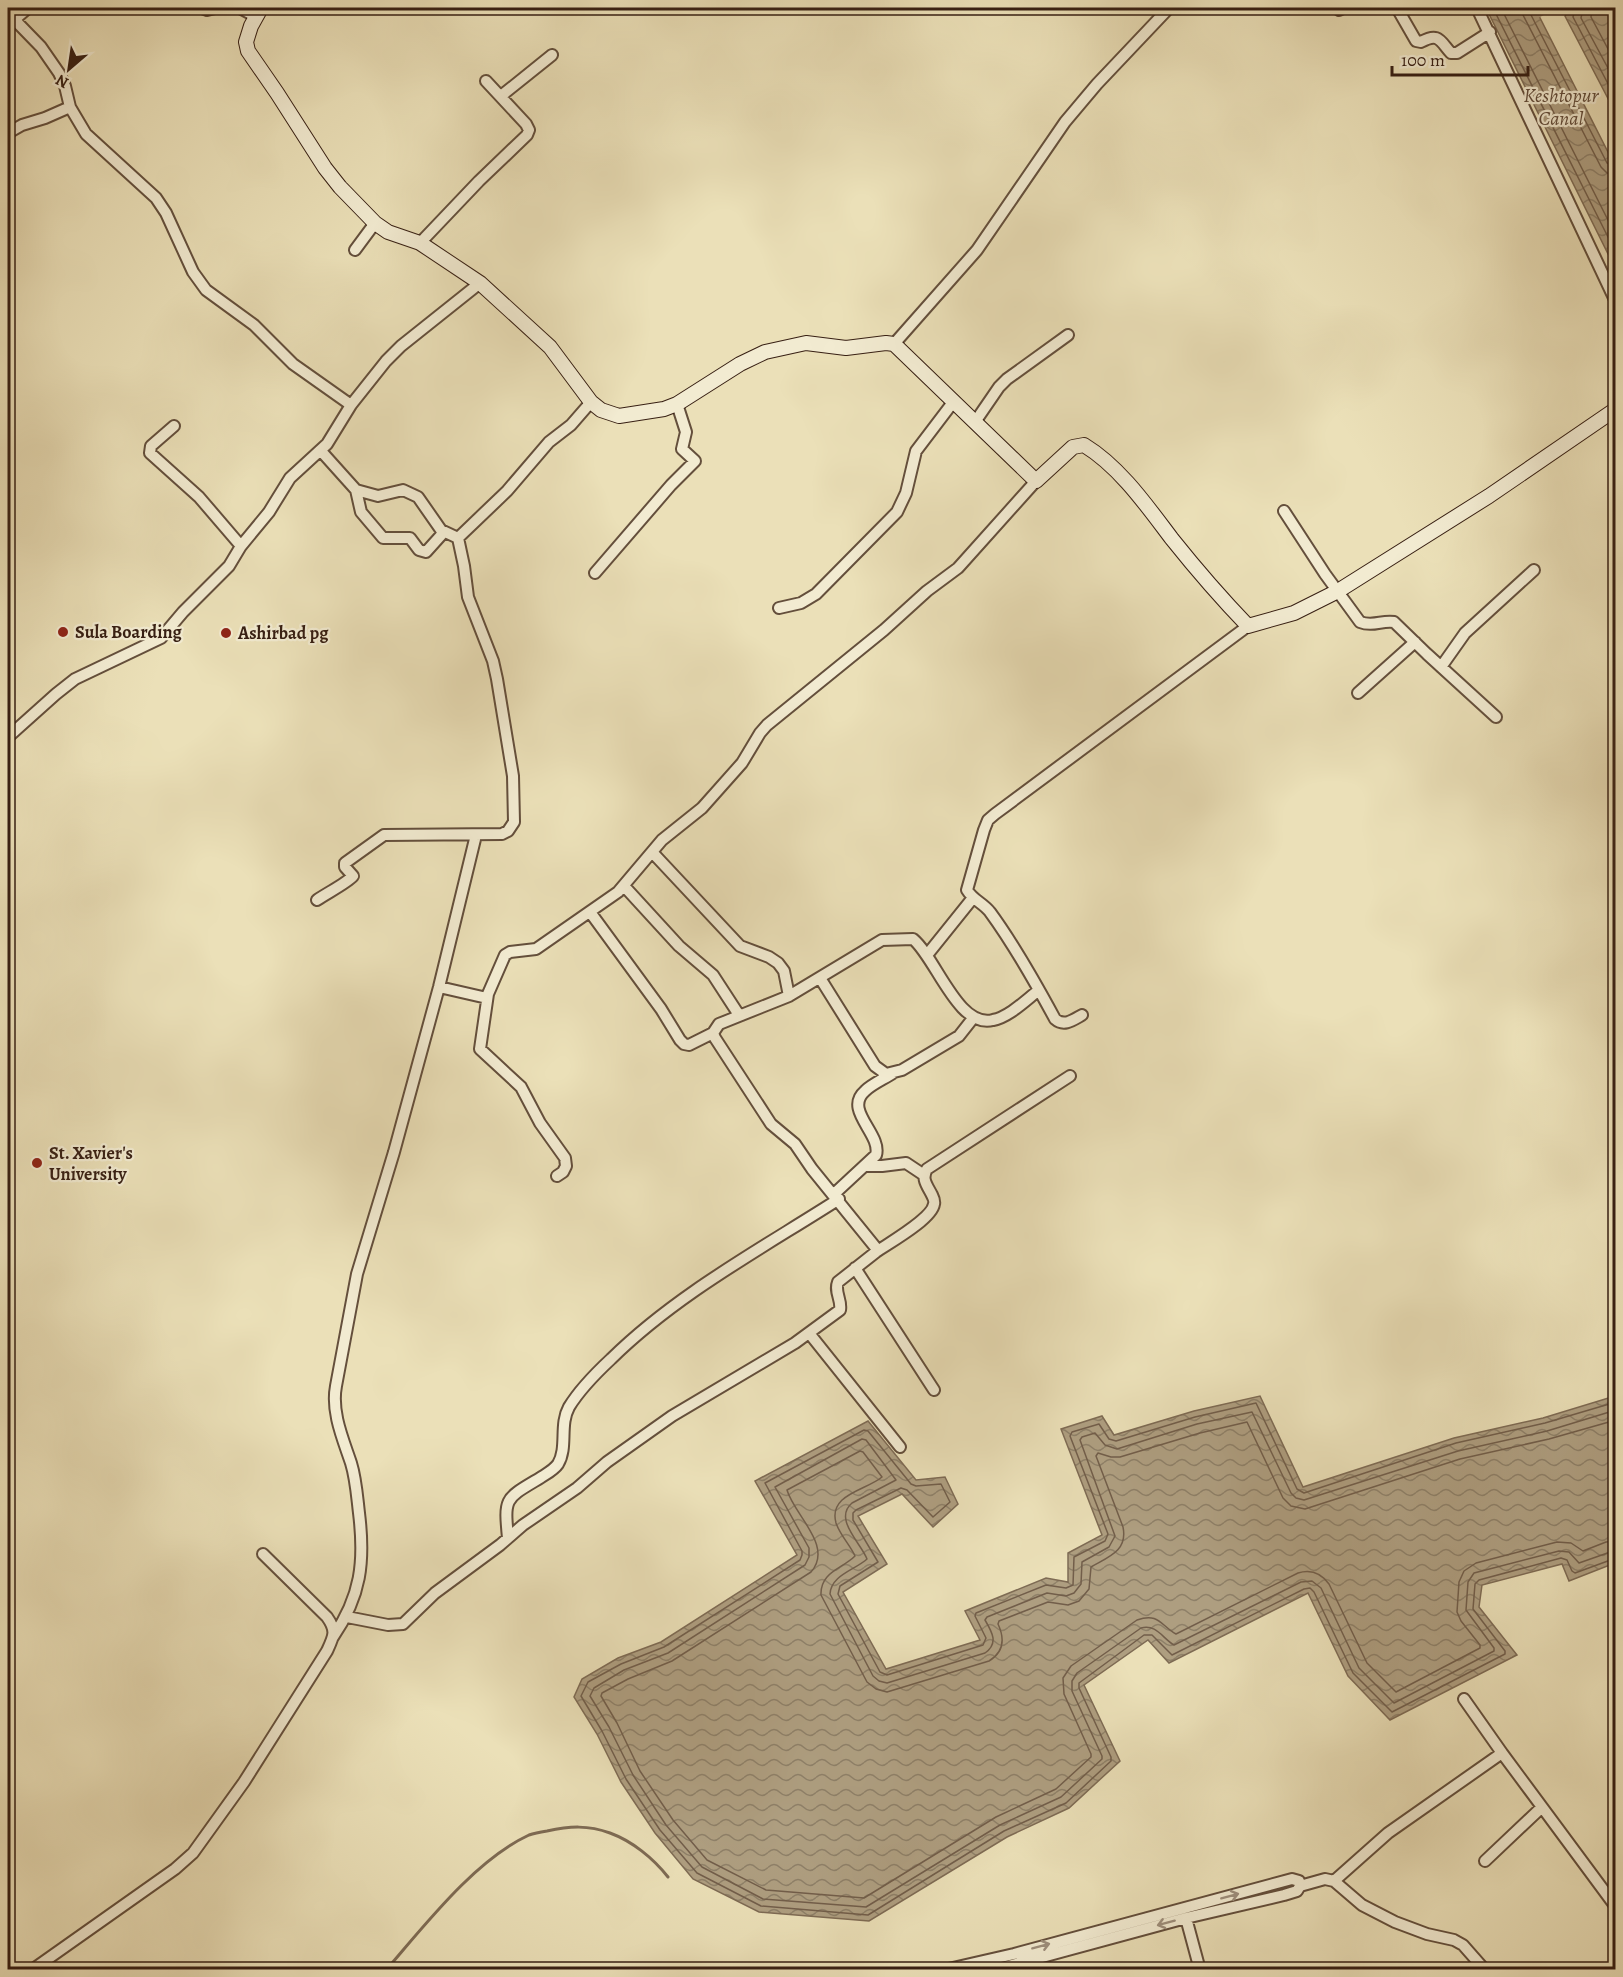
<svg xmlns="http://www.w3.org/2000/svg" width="1623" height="1977" font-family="Alegreya,serif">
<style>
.water{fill:url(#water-waves);stroke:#7e6b54;stroke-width:1.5}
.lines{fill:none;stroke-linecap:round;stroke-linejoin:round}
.shore{stroke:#725e4a;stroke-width:1.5}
.stream{stroke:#7e6b54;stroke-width:3}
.canal{stroke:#ae9e80;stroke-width:9}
.street-casing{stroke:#644f3c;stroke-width:14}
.secondary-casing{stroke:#371f13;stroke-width:16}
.street{stroke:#f2ebd1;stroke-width:10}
.secondary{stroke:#f2ebd1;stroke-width:14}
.oneway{stroke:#9e8f7c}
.poi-dot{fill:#8f2418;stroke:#f2ebd1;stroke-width:2}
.labels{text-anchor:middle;stroke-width:4.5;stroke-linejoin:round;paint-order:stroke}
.poi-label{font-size:18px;font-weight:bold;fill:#371f13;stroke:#f2ebd1;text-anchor:start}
.water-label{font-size:20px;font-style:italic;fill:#614b39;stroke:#f2ebd1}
</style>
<defs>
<pattern id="water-waves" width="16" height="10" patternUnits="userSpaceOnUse" patternTransform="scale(1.5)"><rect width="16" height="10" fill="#ae9e80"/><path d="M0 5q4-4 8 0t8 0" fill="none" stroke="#8e8068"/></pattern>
</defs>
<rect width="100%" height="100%" fill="#ebe0b8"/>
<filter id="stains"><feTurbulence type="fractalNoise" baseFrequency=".00333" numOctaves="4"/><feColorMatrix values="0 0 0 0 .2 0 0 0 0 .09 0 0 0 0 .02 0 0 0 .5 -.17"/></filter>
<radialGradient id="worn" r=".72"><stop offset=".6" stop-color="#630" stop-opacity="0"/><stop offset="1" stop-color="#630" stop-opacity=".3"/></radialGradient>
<!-- water -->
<path class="water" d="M1486,8H1535L1615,166V268Z
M1571,8H1615V112L1565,16Z
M1260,1396L1303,1487L1454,1438L1543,1418L1615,1396V1563L1569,1581L1562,1564L1482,1585L1479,1607L1517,1655L1390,1720L1348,1676L1308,1593L1169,1663L1148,1640L1084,1685L1120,1761L1069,1808L1007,1837L869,1921L759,1912L693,1879L655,1833L621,1782L597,1734L574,1697L582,1679L618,1658L661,1642L797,1555L755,1481L868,1421L916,1480L945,1477L958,1504L933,1527L902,1494L858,1516L887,1564L843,1592L886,1669L980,1640L965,1611L1046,1578L1068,1582V1553L1102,1535L1061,1429L1102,1416L1114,1435L1194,1411Z"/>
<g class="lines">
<!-- shore -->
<path class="shore" d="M1493,8L1616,253
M1501,8L1616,236
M1522,8L1523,15L1601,167L1607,173L1616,174
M1530,8V13L1607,163L1616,167
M1575,8L1573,17L1616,99
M1583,8L1581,18L1616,83
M1592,8L1591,17L1616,64
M1616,1402L1545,1423L1456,1443L1304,1493L1297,1489L1256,1403L1195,1417L1116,1441L1109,1439L1099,1424L1072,1432L1070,1436L1108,1534L1105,1541L1074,1557L1073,1585L1066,1588L1046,1585L976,1613L975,1616L986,1638L983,1645L887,1675L880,1672L838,1594L840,1586L878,1562L853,1520V1513L856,1510L901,1488L907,1490L933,1517L950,1502L941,1484L916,1486L911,1484L868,1431L864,1430L765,1483L802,1551V1555L800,1560L664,1647L621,1664L588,1682L581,1696L602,1731L626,1779L660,1830L697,1873L761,1906L868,1915L1004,1831L1066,1803L1111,1761V1757L1079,1688V1683L1144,1635H1152L1172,1655L1304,1589L1310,1588L1314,1592L1353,1673L1392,1712L1505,1654V1651L1473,1609L1475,1584L1479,1580L1561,1558L1567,1560L1572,1571L1575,1573L1616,1558
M1616,1410L1547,1431L1458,1451L1304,1500L1296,1498L1291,1493L1252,1412L1197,1424L1117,1449L1105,1445L1095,1433L1082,1437L1080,1440L1115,1536L1109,1547L1082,1562L1081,1584L1074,1593L1066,1596L1047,1593L987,1617L985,1620C992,1632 999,1643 985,1653L887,1683L879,1681L873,1676L830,1594C831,1575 855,1570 867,1559C861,1543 833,1519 852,1503L896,1480L866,1440L862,1439L775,1487L809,1548V1557L805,1565L668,1653L624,1670L594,1688L590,1696L609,1727L633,1775L666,1825L702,1867L763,1899L866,1907L1000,1825L1061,1797L1102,1759V1756L1072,1691V1681L1077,1673L1141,1628C1157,1624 1162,1638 1174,1645L1301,1582L1312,1581L1321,1588L1359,1668L1394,1703L1494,1651V1648L1466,1610L1468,1582L1474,1573L1559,1551L1569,1552L1579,1563L1616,1550
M1616,1420L1549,1439L1460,1459L1305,1509L1291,1506L1283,1498L1247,1422L1200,1433L1120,1457H1111L1098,1453L1096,1456L1123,1527C1128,1551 1108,1557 1091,1567L1089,1589L1079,1601L1068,1605L1048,1602L999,1621L998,1624C1005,1639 1004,1652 989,1661L887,1692L876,1689L867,1682L821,1595C820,1572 842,1569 855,1556C850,1545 840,1535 836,1523C828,1494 867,1490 882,1477L863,1452L860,1451L787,1490C794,1515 834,1546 811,1572L672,1661L628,1679L602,1693L601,1696L617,1723L640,1771L673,1820L707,1860L766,1890L864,1898L996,1817L1056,1789L1091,1757V1754L1064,1694L1063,1678L1071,1666L1137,1620C1159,1612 1161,1626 1176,1634L1298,1573C1311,1569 1321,1573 1329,1584L1367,1663L1396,1692L1480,1648V1645L1461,1621L1457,1612L1459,1582L1464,1571L1476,1563L1557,1542L1571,1543L1583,1551L1606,1542L1616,1541"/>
<!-- stream -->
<path class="stream" d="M386,1970C425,1925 475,1860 529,1835C535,1833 541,1832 547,1831C570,1826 588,1825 610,1833C632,1841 653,1858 668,1877"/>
<!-- canal -->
<path class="canal" d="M1538,13L1547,8"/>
<!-- street casing -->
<g class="street-casing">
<path id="street" d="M202,8L207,10L215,8
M240,8L255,16
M1397,8L1416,41L1421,42C1439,32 1440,41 1451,53H1457L1490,32
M1477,8L1616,302
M1339,10L1343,8
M8,13L41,47L59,73L65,86L70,107L86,134L156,198L166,213L193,272L206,290L254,325L293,364L351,405
M14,20L28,8
M501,96L552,55
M8,133L22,125L45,118L70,107
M420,243L479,181L527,135L529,130L526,124L486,81
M355,250L375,223
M894,344L977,250L1065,122L1097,84L1169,8
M975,422L999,387L1007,379L1068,335
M174,426L151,446L150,453L199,497L241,546
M321,451L356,490L378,496L403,490L418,497L441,530L458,538
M356,490L361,512L383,538H410L419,550L426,552L444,532
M1284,511L1325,574L1360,622C1373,627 1382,620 1394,622L1427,654L1496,717
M595,573L671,485L695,461L682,449L686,432L677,404
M779,608L801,603L816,594L897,512L906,493L916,451L954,401
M1441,667L1465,633L1534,570
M1358,693L1415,642
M8,737L56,694L75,679L161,638L183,612L229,566L241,546L269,512L290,478L327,444L351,405L386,361L401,346L480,283
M652,852L740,946L769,957L778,963L784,971L789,996
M624,886L679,946L713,975L739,1015
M317,900C327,893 347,883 353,876L345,867V863L384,835L502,834L508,831L514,822L513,776L497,679L493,661L468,597L464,566L458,538L507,491L549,442L571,425L591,402
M590,912L661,1009L680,1040L684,1044L689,1045L713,1033
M927,955L972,899
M820,978L875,1066L886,1074L902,1070L959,1036L974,1017
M439,987L487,998
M1082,1015C1073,1020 1064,1027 1055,1019C1035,982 1015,946 990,912C983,903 973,900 967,890L984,830L988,820L995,814L1248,626
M866,1166H882L906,1163L924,1175
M557,1176L563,1172L566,1166L565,1158L540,1123L521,1087L480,1049L488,994L505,955L510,952L536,949L618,892L662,840L702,808L742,763L760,733L767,725L884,630L927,591L958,568L1036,481
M834,1194L876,1155C882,1134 843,1110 865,1091C872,1084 884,1079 893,1073
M876,1252C889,1243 932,1219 934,1204C935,1201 933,1197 932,1195C927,1185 921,1179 927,1169L1070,1076
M855,1268L934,1390
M809,1333L900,1447
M508,1538C504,1497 505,1499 540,1478C546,1474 554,1470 558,1464C568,1447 559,1425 569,1407C580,1389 596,1373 611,1359C677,1294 761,1249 839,1199
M347,1617L388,1625L403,1624L435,1593L500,1545L523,1525L577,1488L607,1462L672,1416L795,1343L840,1310C842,1300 834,1292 838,1282L876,1252V1248L812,1169L795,1144L771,1124L715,1038L713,1033L719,1024L789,996L882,940L913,939C936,958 958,1029 993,1020C1009,1017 1026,1000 1039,990
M333,1637C361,1596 365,1562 359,1513C357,1496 356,1479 351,1463C343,1439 331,1412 336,1386L357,1274L394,1152L439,987L476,835
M1464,1699L1502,1753
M1485,1861L1541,1808
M1334,1881L1388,1833L1502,1753L1616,1907
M1300,1886L1325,1879L1334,1881L1362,1905L1395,1922L1427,1934L1454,1940L1463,1945L1485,1970
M1186,1918L1200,1970
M32,1970L175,1869L193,1853L244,1782L327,1651C334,1636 337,1631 327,1617L263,1554
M944,1970L1014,1954L1292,1879L1299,1881L1300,1886L1297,1891L1284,1895L1186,1918L994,1970"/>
</g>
<!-- secondary casing -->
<g class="secondary-casing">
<path id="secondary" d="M261,8L251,26L246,42L248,51L277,93L325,168L340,187L375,223L388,232L420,243L480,283L550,347L591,402L601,410L619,416L664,409L677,404L740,364L765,352L806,343L846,348L886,343L894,344L1036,481L1073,447L1084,445C1120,467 1147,506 1172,539C1196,569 1221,598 1248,626L1294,613L1338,591L1489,496L1616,409"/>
</g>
<!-- street -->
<use href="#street" class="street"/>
<!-- secondary -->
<use href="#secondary" class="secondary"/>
</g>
<!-- one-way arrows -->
<defs><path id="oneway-shaft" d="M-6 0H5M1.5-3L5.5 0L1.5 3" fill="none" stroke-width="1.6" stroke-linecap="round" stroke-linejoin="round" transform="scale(1.5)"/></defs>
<g class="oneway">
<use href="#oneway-shaft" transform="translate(1230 1896) rotate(-15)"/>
<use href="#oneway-shaft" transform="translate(1166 1923) rotate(165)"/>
<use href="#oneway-shaft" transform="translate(1041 1946) rotate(-15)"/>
</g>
<!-- markers -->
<g class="poi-dot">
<circle cx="63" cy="632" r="6"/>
<circle cx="226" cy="633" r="6"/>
<circle cx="37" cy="1163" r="6"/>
</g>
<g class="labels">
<!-- poi labels -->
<g class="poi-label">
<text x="75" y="638">Sula Boarding</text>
<text x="238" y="639">Ashirbad pg</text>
<text x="49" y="1159">St. Xavier's<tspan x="49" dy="21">University</tspan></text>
</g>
<!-- water labels -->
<g class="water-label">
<text x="1561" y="102">Keshtopur<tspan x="1561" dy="23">Canal</tspan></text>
</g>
</g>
<!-- margin -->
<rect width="1623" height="1977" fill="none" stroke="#ebe0b8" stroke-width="30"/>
<rect x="9" y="9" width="1605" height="1959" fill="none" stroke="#371f13" stroke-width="3"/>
<rect x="15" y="15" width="1593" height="1947" fill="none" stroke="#371f13" stroke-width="1.5"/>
<!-- north arrow -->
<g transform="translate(69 69) rotate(209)" stroke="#f2ebd1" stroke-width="4.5" paint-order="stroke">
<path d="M0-4.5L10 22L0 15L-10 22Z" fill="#371f13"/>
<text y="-9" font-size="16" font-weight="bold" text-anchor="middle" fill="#371f13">N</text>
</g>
<!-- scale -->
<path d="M1392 66v9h136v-9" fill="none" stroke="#371f13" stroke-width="3"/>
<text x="1401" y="66" font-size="18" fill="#371f13" stroke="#f2ebd1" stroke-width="4.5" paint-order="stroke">100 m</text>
<rect width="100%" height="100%" filter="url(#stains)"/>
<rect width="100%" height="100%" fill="url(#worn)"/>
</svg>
